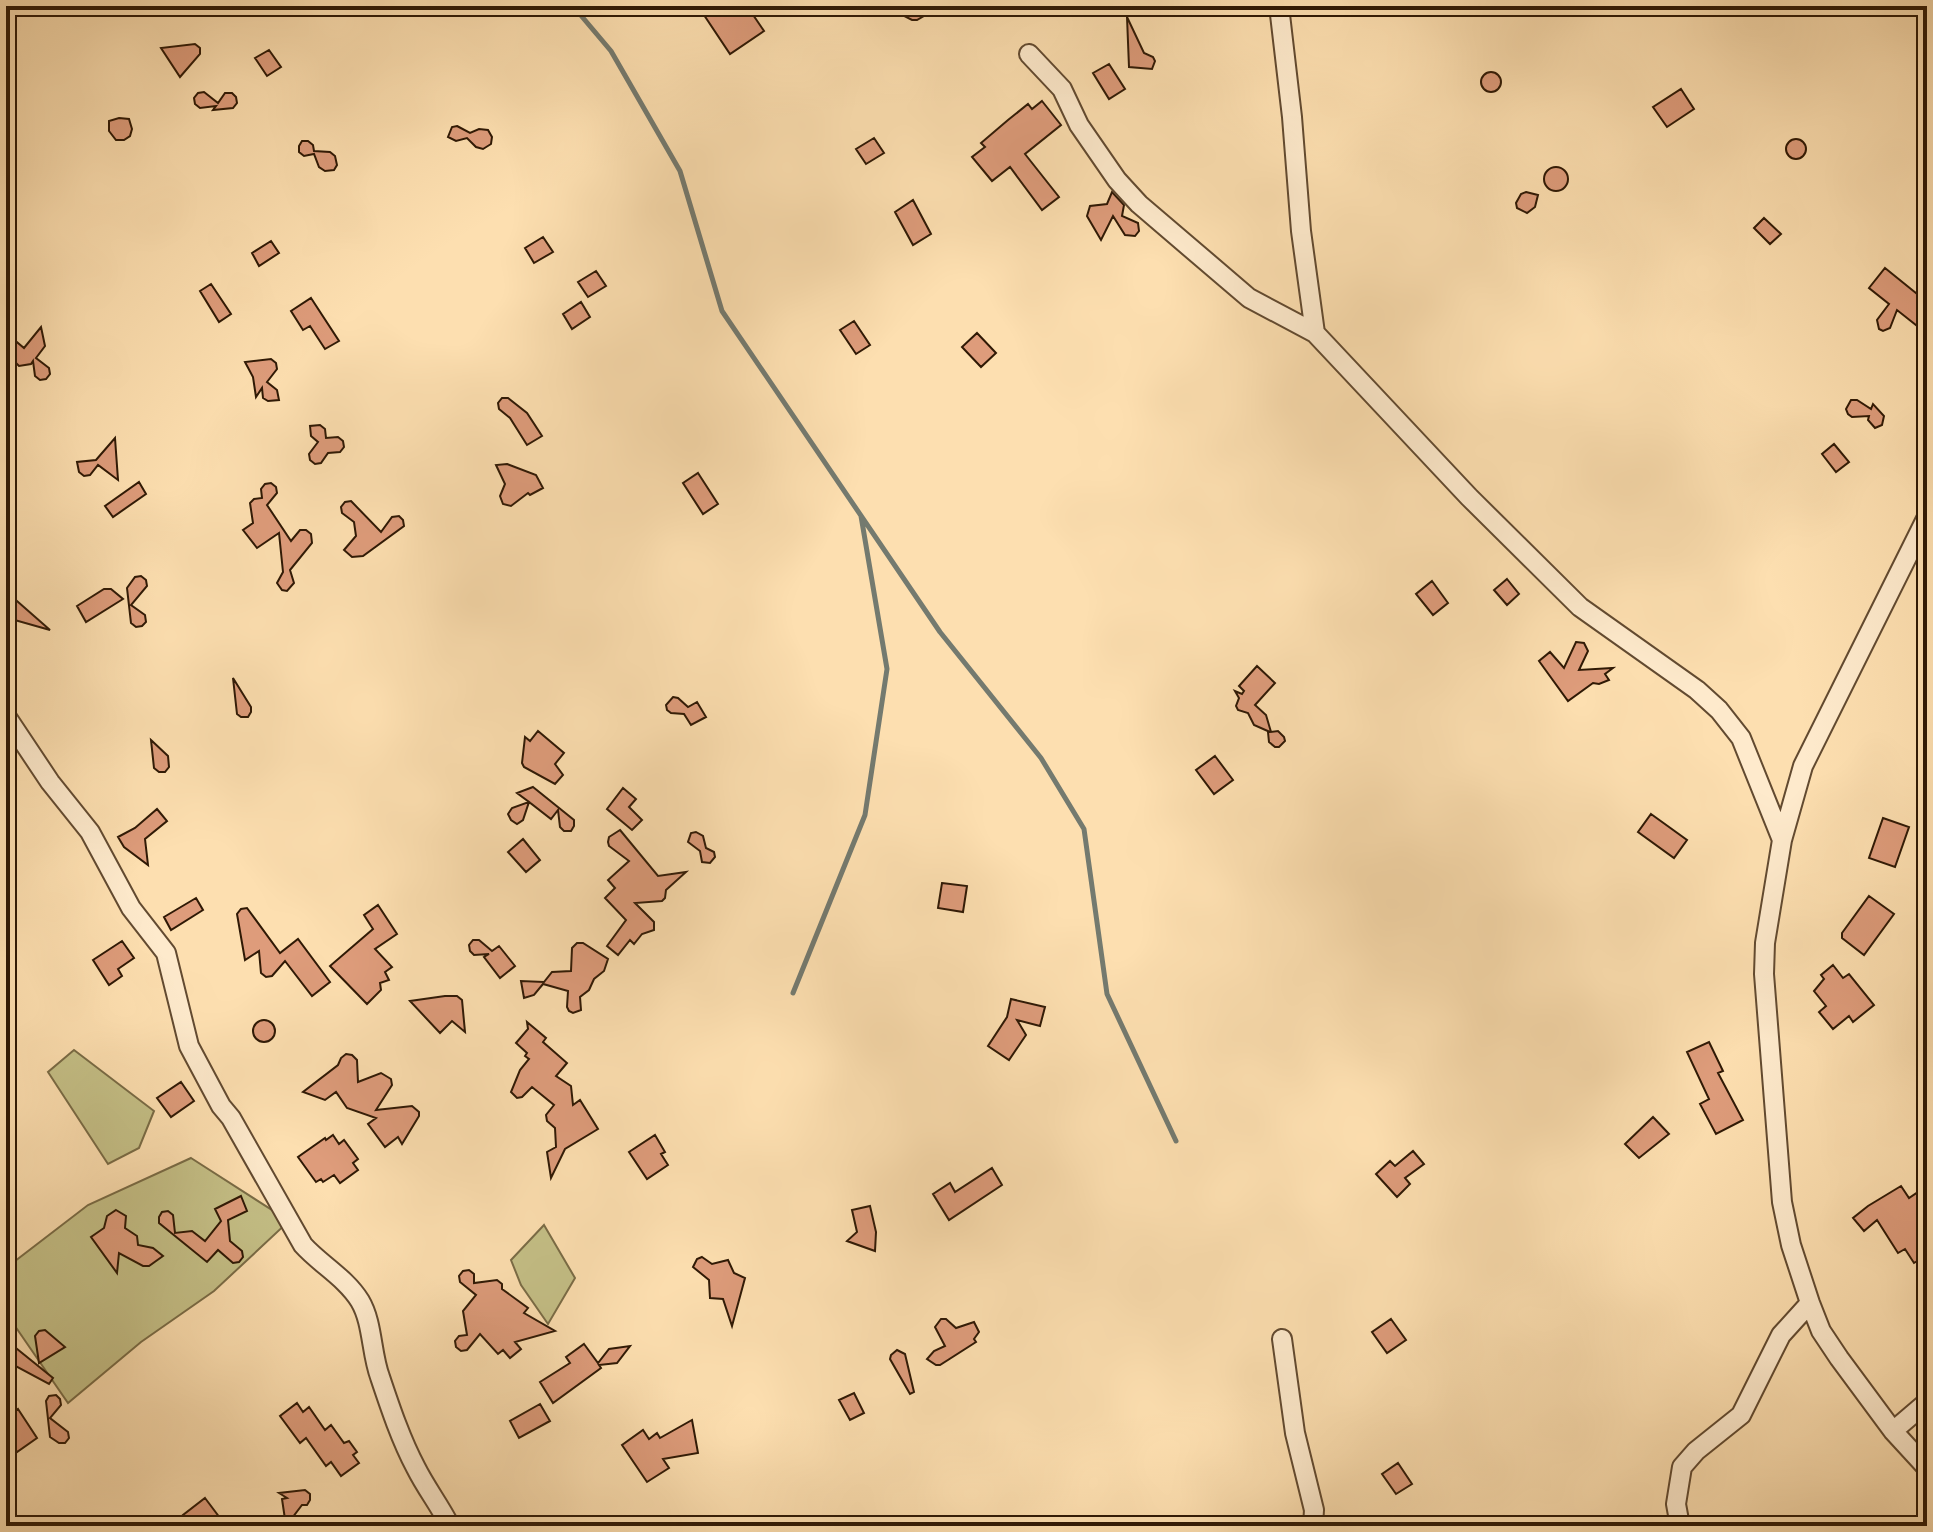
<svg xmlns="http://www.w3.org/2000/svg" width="1933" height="1532" font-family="'IM FELL Double Pica',serif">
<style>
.green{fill:#c5c087;stroke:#7a6c46;stroke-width:2}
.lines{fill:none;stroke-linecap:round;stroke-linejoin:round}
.stream{stroke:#747a6f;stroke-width:5}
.building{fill:#de9c7b;stroke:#2f1905;stroke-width:2}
.minor-casing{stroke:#624a30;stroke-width:22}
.minor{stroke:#feeacc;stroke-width:18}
</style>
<rect width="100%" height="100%" fill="#fddfb0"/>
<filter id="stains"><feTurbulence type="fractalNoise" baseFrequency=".0025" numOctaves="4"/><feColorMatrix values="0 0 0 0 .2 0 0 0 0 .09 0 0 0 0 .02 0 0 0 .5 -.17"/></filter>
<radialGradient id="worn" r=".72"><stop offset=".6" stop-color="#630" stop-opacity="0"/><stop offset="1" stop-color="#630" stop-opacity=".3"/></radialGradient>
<!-- green -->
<path class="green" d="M74,1050L154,1111L139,1148L108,1164L48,1072Z
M191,1158L289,1221L214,1291L141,1342L68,1403L6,1313V1268L88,1205Z
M544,1225L575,1278L548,1324L521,1285L511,1260Z"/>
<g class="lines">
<!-- stream -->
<path class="stream" d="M573,6L611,51L680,171L722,311L940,632L1041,758L1084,829L1107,994L1176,1141
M793,993L865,815L887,669L861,516"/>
</g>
<!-- building -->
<path class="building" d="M698,6H747L764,31L730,54Z
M885,6H941L917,20H912Z
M1127,17L1144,53L1153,57L1155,61L1152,69L1129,67Z
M195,44L200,48V54L180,77L161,48Z
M269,50L281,67L267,76L255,58Z
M1109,64L1125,89L1109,99L1093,73Z
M1481 82a10 10 0 1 1 20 0a10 10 0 1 1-20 0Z
M1681,89L1694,109L1667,127L1653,107Z
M204,92L218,103L225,93H232L236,97L237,103L233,108L213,110L216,106L200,108L195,104L194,98L198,93Z
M1042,101L1061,125L1025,154L1059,197L1042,210L1010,167L992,181L972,157L985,147L981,143L1008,120L1028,104L1032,109Z
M119,118L129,119L132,129L130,136L124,140H116L109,131V121Z
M457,126L470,133L479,129L488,130L492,137L491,144L483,149L476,147L467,138L456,141L448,137L452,127Z
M874,138L884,153L866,164L856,149Z
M1786 149a10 10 0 1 1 20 0a10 10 0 1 1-20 0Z
M302,141H308L313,145L314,151L330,152L335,156L337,165L334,170L325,171L319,167L314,154L304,156L299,152V146Z
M1544 179a12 12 0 1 1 24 0a12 12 0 1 1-24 0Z
M1112,192L1124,205L1122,216L1138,223L1139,231L1135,236L1125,235L1113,216L1101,240L1087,216L1090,206L1107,204Z
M1526,192L1538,195L1535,207L1527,213L1517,208L1516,203L1521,194Z
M913,200L931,234L913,245L895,212Z
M1764,218L1781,234L1770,244L1754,228Z
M543,237L553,252L534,263L525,248Z
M271,241L279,253L259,266L252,253Z
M1885,268L1927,302V321L1921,329L1897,310L1890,328L1883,331L1879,329L1877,320L1889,304L1869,288Z
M596,271L606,286L588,297L578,282Z
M211,284L231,314L219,322L200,291Z
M311,298L339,341L325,349L310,326L303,330L291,311Z
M581,302L590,317L572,329L563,314Z
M854,321L870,345L856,354L840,330Z
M41,327L45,346L36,358L49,368L50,374L46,379L40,380L35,376L33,361L31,364L19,366L15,362L12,338L24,348Z
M977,333L996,353L981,367L962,347Z
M271,359L276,363L277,369L267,382L277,390L279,400L268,401L263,398L262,388L256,397L253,377L245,362Z
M502,398H508L527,413L542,436L527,445L510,418L499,409L498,403Z
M1851,400H1857L1871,409L1873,404L1884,416L1882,425L1875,428L1868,420L1869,416L1852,417L1848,414L1846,409Z
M320,425L325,429L326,438L338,437L343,441L344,447L340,452L328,453L321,463L315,464L310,460L309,454L318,442L311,436L310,426Z
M115,438L118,480L98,465L90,475L84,476L79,472L77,462L96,460Z
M1834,444L1849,462L1836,472L1822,454Z
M507,464L536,475L543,488L530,495L528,493L511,506L503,504L500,496L505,484L496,465Z
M698,473L718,504L703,514L683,483Z
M139,482L146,494L113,517L105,506Z
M271,483L276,487L277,493L267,505L291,541L300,530H306L311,534L312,543L290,570L294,583L287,591L282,590L277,583L283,572L279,533L257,548L243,530L253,523L250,503L254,499L262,498L261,489L265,484Z
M351,501L381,532L392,517L399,516L403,520L404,526L363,556L352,557L344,550L356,536L354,522L342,513L341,507L345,502Z
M141,576L146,580L147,586L131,605L145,615L146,622L142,626L136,627L131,623L127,588L135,577Z
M1507,579L1519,594L1507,605L1494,590Z
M1432,581L1448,603L1433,615L1416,594Z
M104,589H111L123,599L86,622L77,606Z
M9,594L50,630L11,619Z
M1576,642L1584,643L1588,651L1579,670L1613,668L1605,674L1609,680L1599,684L1593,683L1568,701L1539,661L1550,652L1564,668Z
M1257,666L1275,683L1255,705L1266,715L1271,732L1278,731L1284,737L1285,741L1279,747H1275L1269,742L1268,732H1270L1254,725L1248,713L1238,710L1236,706L1239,698L1235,691L1242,694L1244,691L1239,686Z
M233,678L251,707V712L248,717H241L237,714Z
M673,697L678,698L688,707L697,702L706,717L691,725L684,714L671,713L667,710L666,705Z
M538,731L564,753L555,764L563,775L555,784L524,767L522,763L525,737L530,741Z
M151,740L168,756L169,767L165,772H159L154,768Z
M1215,756L1233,780L1214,794L1196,770Z
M533,787L574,820V826L571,831H564L560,827L558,810L551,819L529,802L523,820L517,824L511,820L508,814L512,808L529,802L517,793Z
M623,788L636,799L629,807L642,820L632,830L607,809Z
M157,809L167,821L145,839L148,865L124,847L118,837L135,828Z
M1651,814L1687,840L1674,858L1638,832Z
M1883,818L1909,827L1895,867L1869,858Z
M620,830L658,876L686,872L666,890L665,898L662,901L635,903L654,922V930L642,934L634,944L630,940L618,955L607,946L626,920L605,898L615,888L608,880L629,861L609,846L608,842L609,837Z
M696,832L703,836L706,848L714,852L715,857L710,863L702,862L700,851L688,842L691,833Z
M523,839L540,860L526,872L508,852Z
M942,883L967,886L963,912L938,908Z
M1869,896L1894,914L1864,955L1842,938V933Z
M196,898L203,910L171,930L164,917Z
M378,905L397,934L375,949L392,967L385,972L389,980L380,983L381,990L367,1004L330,966L373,929L364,915Z
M247,908L280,953L298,939L330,982L312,996L285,961L272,976L266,977L261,973L259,951L245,960L237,914L241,909Z
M473,940H479L492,951L499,946L515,966L500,978L484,957L489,954L474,955L470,951L469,945Z
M122,941L134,958L118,969L122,976L109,985L93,960Z
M577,943H583L608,959L604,971L594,979L589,990L580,997L581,1010L573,1013L569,1011L567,1007L568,991L543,984L534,995L524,998L521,981L544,982L552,972L571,971L572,948Z
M1833,965L1843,978L1849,974L1874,1005L1853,1022L1849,1016L1833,1029L1819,1012L1826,1006L1814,991L1824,979L1821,975Z
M445,996H457L462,1000L465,1032L452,1021L440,1033L410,1001Z
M1011,999L1045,1007L1040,1026L1017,1020L1026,1035L1009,1060L988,1046L1007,1017Z
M253 1031a11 11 0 1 1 22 0a11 11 0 1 1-22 0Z
M527,1022L546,1038L543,1042L567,1063L556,1076L571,1086L573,1105L580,1100L598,1129L565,1149L551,1178L547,1152L556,1147L555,1128L547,1121L546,1115L554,1105L532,1087L522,1097L517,1098L511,1092L520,1070L529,1059L525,1056L527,1053L516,1043L528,1029Z
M1709,1042L1723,1071L1718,1073L1743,1120L1716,1134L1700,1104L1709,1099L1687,1052Z
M346,1054L352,1055L357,1060L358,1082L381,1073L391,1079L392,1085L376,1110L412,1106L419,1112V1116L402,1144L398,1137L385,1147L368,1124L376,1118L347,1108L336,1092L325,1100L303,1092L338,1065L341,1058Z
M181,1082L194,1101L171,1117L157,1098Z
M1653,1117L1669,1134L1639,1158L1625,1144Z
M333,1135L339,1144L344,1140L358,1159L353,1163L358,1170L340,1183L334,1175L323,1182L321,1179L316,1182L298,1157L325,1138L326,1140Z
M655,1135L665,1152L661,1154L668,1165L647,1179L629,1152Z
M1413,1151L1424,1164L1405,1178L1410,1184L1397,1197L1376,1174L1390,1161L1395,1166Z
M992,1168L1002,1185L949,1220L933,1194L950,1183L955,1192Z
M1901,1186L1909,1198L1921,1190L1927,1199V1255L1914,1263L1905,1249L1898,1253L1877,1220L1864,1231L1853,1218L1868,1206Z
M241,1196L247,1211L228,1220L230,1241L242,1251L243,1257L239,1262L233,1263L218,1250L207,1262L159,1223V1217L162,1212L168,1211L173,1215L175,1233L192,1231L205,1241L221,1221L215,1209Z
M870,1206L876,1232L875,1251L847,1241L857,1232L852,1210Z
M116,1210L126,1216L125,1228L137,1236L138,1245L153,1248L163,1256L149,1266H143L119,1253L117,1273L91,1237L104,1228L107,1216Z
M702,1257L712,1264L728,1260L734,1273L745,1278L732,1326L723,1299L710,1298L709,1280L693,1267L697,1259Z
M469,1270L474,1274V1283L497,1280L502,1284V1289L528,1308L524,1313L555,1331L515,1342L521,1349L510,1358L503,1350L498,1354L480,1334L467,1350L461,1351L456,1347L455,1341L459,1336L467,1335L463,1311L476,1295L460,1282L459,1276L463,1271Z
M941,1319H946L956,1328L974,1322L979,1332L974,1339L976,1342L940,1365H936L927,1359L934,1351L945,1346L935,1327Z
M1391,1319L1406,1340L1387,1353L1372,1332Z
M45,1330L65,1347L39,1363L35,1336L39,1331Z
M6,1340L53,1378L49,1384L6,1361Z
M584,1344L598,1363L609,1349L630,1346L617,1363L599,1365L601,1368L553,1403L540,1382L570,1363L566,1357Z
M897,1350L905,1354L914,1392L910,1394L890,1359L891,1355Z
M854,1393L864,1413L850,1420L839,1400Z
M56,1395L60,1399L61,1405L50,1418L68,1432L69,1438L65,1443H59L50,1437L46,1401L49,1396Z
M297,1403L303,1412L309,1407L325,1430L331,1425L344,1443L349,1441L357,1452L353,1455L359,1463L341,1476L331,1462L326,1466L306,1438L300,1443L280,1416Z
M540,1404L550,1421L519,1438L510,1421Z
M18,1409L37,1438L17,1452L6,1436V1417Z
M692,1420L698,1453L663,1459L669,1468L647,1482L622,1445L643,1430L649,1439L657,1433L660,1438Z
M1398,1463L1412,1484L1396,1494L1382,1474Z
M305,1490L310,1494V1500L307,1505H302L286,1526L282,1499L287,1498L279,1493Z
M205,1498L226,1526H191L183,1515Z"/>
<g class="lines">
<!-- minor casing -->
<g class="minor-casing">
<path id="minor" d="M1279,6L1292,117L1301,231L1315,333
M1029,54L1062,89L1079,125L1117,180L1139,204L1249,298L1315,333L1469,497L1580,607L1697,690L1719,710L1741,738L1782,840
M1927,517L1803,766L1782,840L1765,943L1764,974L1782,1202L1791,1245L1810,1303L1821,1331L1839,1358L1893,1431L1927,1468
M6,716L50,782L90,832L131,908L166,953L189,1046L221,1106L231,1118L303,1245C320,1264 346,1278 360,1301C373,1323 371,1353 380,1377C390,1407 401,1440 416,1468C426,1488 440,1506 450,1526
M1282,1339L1295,1433L1314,1510L1313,1526
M1893,1431L1927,1402
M6,1523L8,1526
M1680,1526L1676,1504L1682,1467L1696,1451L1741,1415L1781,1335L1810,1303"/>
</g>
<!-- minor -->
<use href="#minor" class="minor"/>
</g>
<!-- margin -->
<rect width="1933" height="1532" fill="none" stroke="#fddfb0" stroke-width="32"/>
<rect x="8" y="8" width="1917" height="1516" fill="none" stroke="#2f1905" stroke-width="4"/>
<rect x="16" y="16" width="1901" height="1500" fill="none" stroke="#2f1905" stroke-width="2"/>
<rect width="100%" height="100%" filter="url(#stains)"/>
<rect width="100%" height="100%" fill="url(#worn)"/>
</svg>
